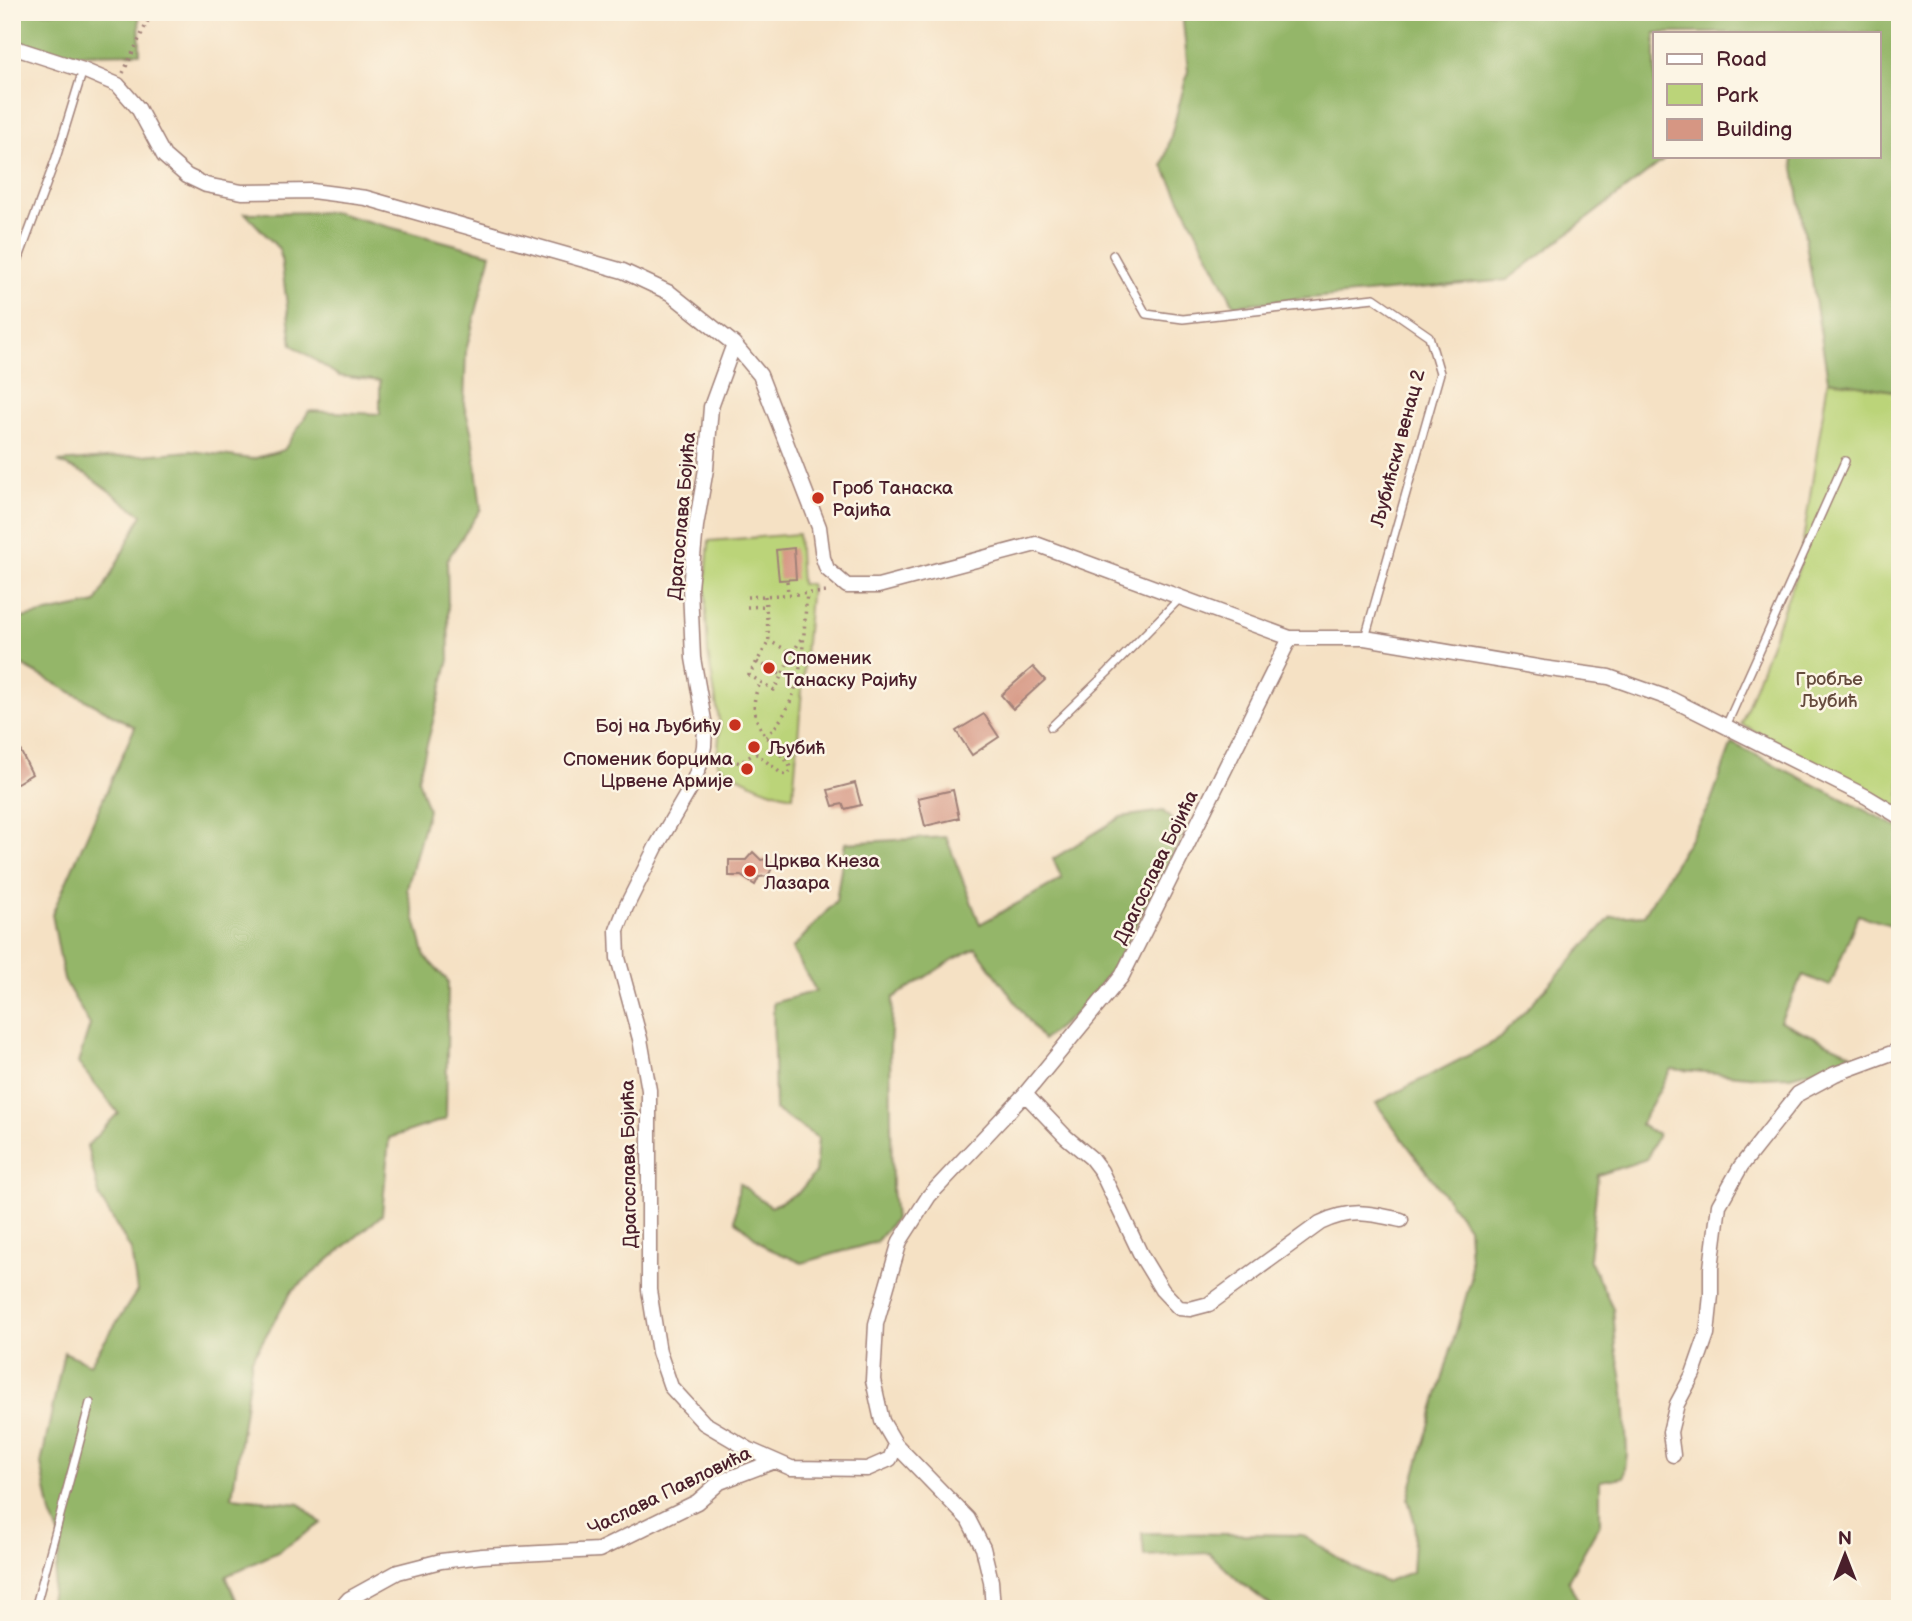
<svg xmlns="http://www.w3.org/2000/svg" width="1912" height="1621" font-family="'Balsamiq Sans',sans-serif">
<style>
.green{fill:#bbd479;stroke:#827a52;stroke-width:2}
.forest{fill:#94b669;stroke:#6f6a4a;stroke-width:2}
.building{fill:#d69683}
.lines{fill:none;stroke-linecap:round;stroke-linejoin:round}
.lane-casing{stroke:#a08078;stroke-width:10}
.street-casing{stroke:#a08078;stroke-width:17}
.path{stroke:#a08078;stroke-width:3.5;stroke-dasharray:2 5;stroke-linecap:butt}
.lane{stroke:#fff;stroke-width:7}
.street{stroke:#fff;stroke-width:14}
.poi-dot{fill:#c8321e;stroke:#fcf5e5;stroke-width:2.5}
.labels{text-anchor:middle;stroke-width:5;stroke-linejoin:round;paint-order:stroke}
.street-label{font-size:19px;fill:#4a1f2b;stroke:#fcf5e5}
.poi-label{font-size:19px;fill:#4a1f2b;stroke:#fcf5e5;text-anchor:start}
.park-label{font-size:19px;fill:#664c3e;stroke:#fcf5e5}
</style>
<rect width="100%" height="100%" fill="#fcf5e5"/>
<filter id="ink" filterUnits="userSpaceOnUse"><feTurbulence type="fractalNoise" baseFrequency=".0143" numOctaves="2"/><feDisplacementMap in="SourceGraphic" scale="14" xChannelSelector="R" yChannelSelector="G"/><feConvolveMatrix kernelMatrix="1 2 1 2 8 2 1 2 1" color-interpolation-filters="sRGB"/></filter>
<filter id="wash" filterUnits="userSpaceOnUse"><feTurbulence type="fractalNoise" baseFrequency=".00686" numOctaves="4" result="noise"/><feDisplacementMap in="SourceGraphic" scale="28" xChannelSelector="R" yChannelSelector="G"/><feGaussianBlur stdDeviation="1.57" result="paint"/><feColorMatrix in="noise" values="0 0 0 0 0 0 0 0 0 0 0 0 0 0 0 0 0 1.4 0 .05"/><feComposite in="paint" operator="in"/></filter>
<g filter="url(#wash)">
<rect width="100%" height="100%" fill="#f5e1c4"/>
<!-- green -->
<path class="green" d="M1828,380L1900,392V808L1741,724L1799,567Z
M798,534L801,584H811L793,796C766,792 743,779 719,766L717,759L720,726L708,653L706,616V579L709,541Z"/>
<!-- forest -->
<path class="forest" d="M12,12H139L140,53L12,55Z
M1182,12H1900V392L1828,380L1792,156H1879V33H1655V156H1669L1507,280L1234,305L1163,166L1188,71Z
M333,212L491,254L466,351L464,405L472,434L481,509L447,560L449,660L418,779L428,810L407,889L425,957L448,981L446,1119L389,1138L382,1215L292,1291L252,1359L232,1497L300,1504L321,1523L278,1552L226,1576L240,1609H48L62,1542L51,1514L41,1464L64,1352L90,1364L137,1291L131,1250L100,1198L87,1146L118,1113L78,1063L90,1025L64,980L52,914L135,727L12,660V620L96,603L142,515L86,474L58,462L191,451L252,459L284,450L309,411L380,414V381L339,376L292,345L280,250L245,213Z
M1732,743L1900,828V928L1858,915L1830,986L1803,975L1780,1021L1861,1058L1790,1076L1760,1077L1671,1069L1640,1125L1658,1134L1647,1159L1598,1175L1589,1259L1613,1308L1616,1348L1624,1391L1627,1453L1624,1477L1600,1481V1523L1568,1580L1582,1609H1275L1240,1582L1209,1553L1144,1556L1142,1533L1302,1535L1353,1567L1385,1582L1412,1572L1415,1524L1408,1499L1471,1279L1468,1227L1376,1103L1498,1040L1611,917L1644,915L1709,806Z
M1163,811L1184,833L1115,965L1081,1009L1043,1040L976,948L954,959L893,998L890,1047L892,1189L895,1219L876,1242L802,1263L767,1248L735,1220L739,1183L771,1207L799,1192L815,1173L818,1138L775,1110L773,1003L816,991L792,949L836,901L845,843L946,837L980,924L1062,879L1053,859L1121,817Z"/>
<g id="blocks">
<!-- building -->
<path class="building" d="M794,548L796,579L779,580L776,550Z
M1033,667L1045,680L1013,709L1001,695Z
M984,714L999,737L972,755L956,731Z
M12,734L32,774L12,786Z
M855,783L861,805L845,809L843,804L833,806L828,790Z
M953,790L959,818L925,826L918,798Z
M753,852L761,860L767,859L770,862L772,868L768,876L759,877L755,885L741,876H729V860H746Z"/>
</g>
</g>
<g filter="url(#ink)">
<use href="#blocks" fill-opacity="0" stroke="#a08078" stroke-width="2"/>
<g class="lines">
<!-- lane casing -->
<g class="lane-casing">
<path id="lane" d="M1113,255L1146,314L1183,319L1374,298L1429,336L1440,373L1365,638
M12,277L56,158L83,70
M1726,726L1845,461
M1051,727L1108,672L1180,598
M35,1609L90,1403"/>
</g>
<!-- street casing -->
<g class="street-casing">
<path id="street" d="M12,47L83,70L118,85L138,108L164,156L187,176L206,185L242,192L312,191L366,198L623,271L670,293L734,344L760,375L819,527L823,558L827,569L847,586H878L1036,544L1290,638H1365L1543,668L1609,677L1671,699L1867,797L1900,817
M734,344L711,407L706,469L696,526L690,588L693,658L705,726L704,746L701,762L691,787L656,847L626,907L617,930L618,958L640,1039L649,1090V1290L659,1352L671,1387L704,1423L750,1450L791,1468L867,1469L890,1459L896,1445
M1025,1094L1066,1137L1091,1158L1101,1171L1142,1257L1162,1290L1179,1308L1190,1309L1209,1304L1320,1223C1350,1208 1370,1213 1401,1220
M1673,1455L1670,1432L1677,1404L1693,1374L1707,1334L1711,1295V1268L1719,1205L1741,1166L1798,1094L1835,1074L1900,1050
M340,1609L349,1599L398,1572L441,1561L482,1556L599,1550L697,1502L720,1482L775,1461
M993,1609L991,1581L983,1548L968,1519L896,1445L882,1421L873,1380L876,1324L900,1241L929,1196L1025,1094L1122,976L1290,638"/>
</g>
<!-- path -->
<path class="path" d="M123,73L152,12
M787,581L788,594
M765,596L769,641L749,675L774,690L793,653L769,641
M747,597L830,592
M747,607L766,606
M793,653L802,637
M757,662L767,667
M772,670L782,675
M766,737C806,698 802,645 807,593
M717,755L740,763L752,755L757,754L782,774L787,775L791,771C790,763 785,759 779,753C760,731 745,710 761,682"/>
<!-- lane -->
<use href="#lane" class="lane"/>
<!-- street -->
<use href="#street" class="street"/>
</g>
</g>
<!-- markers -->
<g class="poi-dot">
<circle cx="818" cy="498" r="7"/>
<circle cx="769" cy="668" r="7"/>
<circle cx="735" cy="725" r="7"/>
<circle cx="754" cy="747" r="7"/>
<circle cx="747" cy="769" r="7"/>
<circle cx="750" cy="871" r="7"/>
</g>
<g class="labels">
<!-- street labels -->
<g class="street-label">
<text transform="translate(1397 448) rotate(-75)" y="7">Љубићски венац 2</text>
<text transform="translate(681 516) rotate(-85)" y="7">Драгослава Бојића</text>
<text transform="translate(1155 867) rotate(-64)" y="7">Драгослава Бојића</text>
<text transform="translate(628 1164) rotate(-91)" y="7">Драгослава Бојића</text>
<text transform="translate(669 1490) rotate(-26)" y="7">Часлава Павловића</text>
</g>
<!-- poi labels -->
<g class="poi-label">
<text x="832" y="494">Гроб Танаска<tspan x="832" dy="22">Рајића</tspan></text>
<text x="783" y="664">Споменик<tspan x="783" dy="22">Танаску Рајићу</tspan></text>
<text x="721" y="732" text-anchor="end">Бој на Љубићу</text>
<text x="768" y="754">Љубић</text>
<text x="733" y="765" text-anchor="end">Споменик борцима<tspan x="733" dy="22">Црвене Армије</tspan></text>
<text x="764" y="867">Црква Кнеза<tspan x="764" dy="22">Лазара</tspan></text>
</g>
<!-- park labels -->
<g class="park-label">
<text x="1829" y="685">Гробље<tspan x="1829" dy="22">Љубић</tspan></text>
</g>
</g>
<!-- margin -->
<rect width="1912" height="1621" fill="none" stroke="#fcf5e5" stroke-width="42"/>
<!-- legend -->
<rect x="1653" y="32" width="228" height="126" fill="#fcf5e5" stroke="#b59f9b" stroke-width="2"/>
<rect x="1667" y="54" width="35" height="10" fill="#ffffff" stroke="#b59f9b" stroke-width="2"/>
<text x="1716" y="66" font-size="21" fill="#4a1f2b">Road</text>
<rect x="1667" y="84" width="35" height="21" fill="#bbd479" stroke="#b59f9b" stroke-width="2"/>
<text x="1716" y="102" font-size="21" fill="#4a1f2b">Park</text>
<rect x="1667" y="119" width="35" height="21" fill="#d69683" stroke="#b59f9b" stroke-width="2"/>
<text x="1716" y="136" font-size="21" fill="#4a1f2b">Building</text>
<!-- north arrow -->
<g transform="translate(1845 1555)" stroke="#fcf5e5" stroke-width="5" paint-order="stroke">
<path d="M0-5L12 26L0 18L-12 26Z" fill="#4a1f2b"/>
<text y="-10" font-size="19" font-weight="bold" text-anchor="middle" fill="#4a1f2b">N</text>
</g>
</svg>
